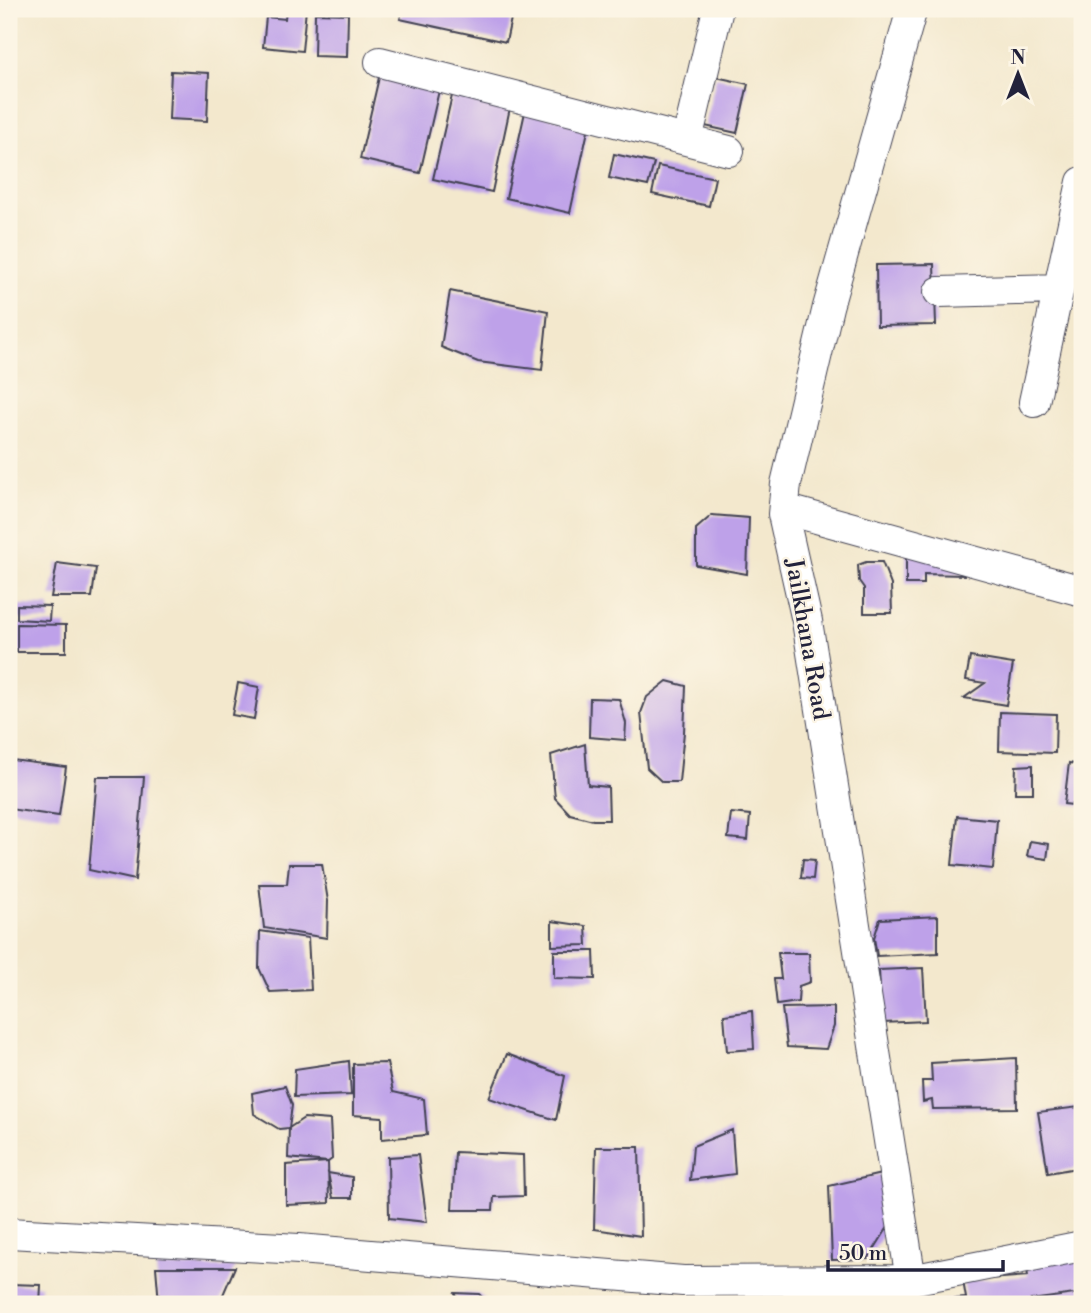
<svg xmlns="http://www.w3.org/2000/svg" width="1091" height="1313" font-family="'Libre Bodoni',serif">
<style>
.building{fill:#bea1e9}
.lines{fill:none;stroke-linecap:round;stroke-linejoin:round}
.minor-casing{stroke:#414051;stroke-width:32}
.minor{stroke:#fff;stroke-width:30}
.labels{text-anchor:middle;stroke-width:5;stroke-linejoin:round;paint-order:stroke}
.street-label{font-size:24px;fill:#22223b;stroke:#fcf5e5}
</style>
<rect width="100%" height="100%" fill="#fcf5e5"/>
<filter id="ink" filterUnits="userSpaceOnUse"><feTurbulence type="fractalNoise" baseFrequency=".0143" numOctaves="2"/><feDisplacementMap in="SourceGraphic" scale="14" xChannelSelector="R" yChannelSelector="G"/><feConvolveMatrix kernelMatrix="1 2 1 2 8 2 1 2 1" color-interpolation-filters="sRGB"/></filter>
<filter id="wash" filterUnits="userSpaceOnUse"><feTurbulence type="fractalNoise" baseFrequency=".00686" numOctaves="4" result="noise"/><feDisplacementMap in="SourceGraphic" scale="28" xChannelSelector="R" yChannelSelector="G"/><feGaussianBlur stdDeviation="1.57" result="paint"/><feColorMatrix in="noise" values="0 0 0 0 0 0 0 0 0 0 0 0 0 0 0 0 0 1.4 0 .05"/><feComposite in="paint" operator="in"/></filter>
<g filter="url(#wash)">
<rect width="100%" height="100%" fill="#f3e8cd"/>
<g id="blocks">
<!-- building -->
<path class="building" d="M286,9H306L302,51L263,47L266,17L285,19Z
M403,9H513L506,42L400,19Z
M315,13L348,14L347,57L314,56Z
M171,71L209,73L207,121L169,119Z
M380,73L440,86L420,173L360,159Z
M716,77L748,84L737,133L705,126Z
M453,91L511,103L492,192L433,179Z
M525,112L589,126L570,213L506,198Z
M614,154L654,163L648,186L609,178Z
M658,166L715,178L709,206L652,194Z
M934,264L936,325L877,326L876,265Z
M450,291L548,311L542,370L478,362L441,347Z
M712,515L749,518L747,574L696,565V529Z
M906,554L963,558L964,575L924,574V584H906Z
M866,562H882L891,585L892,613H864V588L859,581L858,565Z
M57,563L96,568L92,597H51Z
M17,605L50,606L49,621L17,619Z
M17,624L66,625V652H17Z
M970,657L1013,664L1006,705L964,698L985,683L966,680Z
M667,681L686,686L684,732L679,782H662L647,768L641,713L647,697Z
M238,683L259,687L254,719L232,715Z
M590,698L619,699L626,723L625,740L589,737Z
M1000,712L1056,714L1055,753L999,751Z
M585,744L588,785L608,787L609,820H593L570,814L555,798L551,755Z
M12,760L66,767L59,816L9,809V781Z
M1069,763L1082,765V806L1064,804Z
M1033,765V793H1015L1016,766Z
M97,777H144L135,880L89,870Z
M731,813L750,815L748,840L728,838Z
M957,816L997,820L993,869L952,865Z
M1030,841L1049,844L1047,859L1027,856Z
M803,859L815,860L813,879L801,878Z
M289,864H322L328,901L327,938L264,928L259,884H287Z
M938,916V953L877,956L874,938L880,919Z
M552,921L586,926L587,945L552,946Z
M260,931L308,938L311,990L270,992L259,968Z
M554,951H594L595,979L554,978Z
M778,953H809L810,982L799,986L798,1002L777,1005L774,979H781Z
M923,968L926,1021L882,1023L879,970Z
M834,1007V1026L826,1049L787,1047L782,1008Z
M752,1011L754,1049L727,1051L724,1015Z
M507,1054L565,1076L556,1120L489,1098Z
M1016,1058L1017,1108L933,1109L932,1100L923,1102L922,1081H932L931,1063Z
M349,1061L351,1095L294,1097L295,1069Z
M387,1063L393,1092L424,1099L427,1135L382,1139V1117L353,1115V1064Z
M285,1086L292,1105L289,1128L279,1129L254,1114L252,1093Z
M1079,1107L1082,1130V1167L1048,1173L1038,1112Z
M304,1118L330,1120L332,1159L328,1162L288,1158L289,1128Z
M732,1130L735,1174L690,1180L693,1146Z
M596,1147H639L641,1236L594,1229Z
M455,1152L523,1155L524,1196L494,1197L493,1210H452Z
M418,1155L427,1222L389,1218L388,1157Z
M328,1162L329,1203L286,1205V1165Z
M894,1171L900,1208L868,1259L832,1260L829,1186Z
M328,1173L352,1177V1198H333Z
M1082,1249V1293L1031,1300L1033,1304H942L943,1300L966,1298L963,1281L1028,1276L1025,1257Z
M156,1267H235L219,1304L159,1303Z
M9,1284L41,1285L40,1304H9Z
M455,1293L479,1294L489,1304H460Z"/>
</g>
</g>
<g filter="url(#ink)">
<use href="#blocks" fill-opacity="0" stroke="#414051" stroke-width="2"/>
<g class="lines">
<!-- minor casing -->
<g class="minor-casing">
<path id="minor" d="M380,62L729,151
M687,140L718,9
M939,292L1059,289
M1034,402L1082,182
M784,509L1082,591
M9,1233L299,1249L683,1281L911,1280L1082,1246
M911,1280L807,621L783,514L786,484L828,307L912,9"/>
</g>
<!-- minor -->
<use href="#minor" class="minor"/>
</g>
</g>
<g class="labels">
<!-- street labels -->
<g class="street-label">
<text transform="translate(808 639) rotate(80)" y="8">Jailkhana Road</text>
</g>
</g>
<!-- margin -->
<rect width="1091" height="1313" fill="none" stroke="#fcf5e5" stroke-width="35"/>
<!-- north arrow -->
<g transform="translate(1018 74)" stroke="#fcf5e5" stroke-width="5" paint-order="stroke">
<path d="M0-5L12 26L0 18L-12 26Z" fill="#22223b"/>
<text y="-10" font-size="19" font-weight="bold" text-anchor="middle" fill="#22223b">N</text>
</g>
<!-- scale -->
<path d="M828 1260v10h175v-10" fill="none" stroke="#22223b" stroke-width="3.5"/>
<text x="839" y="1260" font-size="21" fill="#22223b" stroke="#fcf5e5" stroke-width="5" paint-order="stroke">50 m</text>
</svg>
